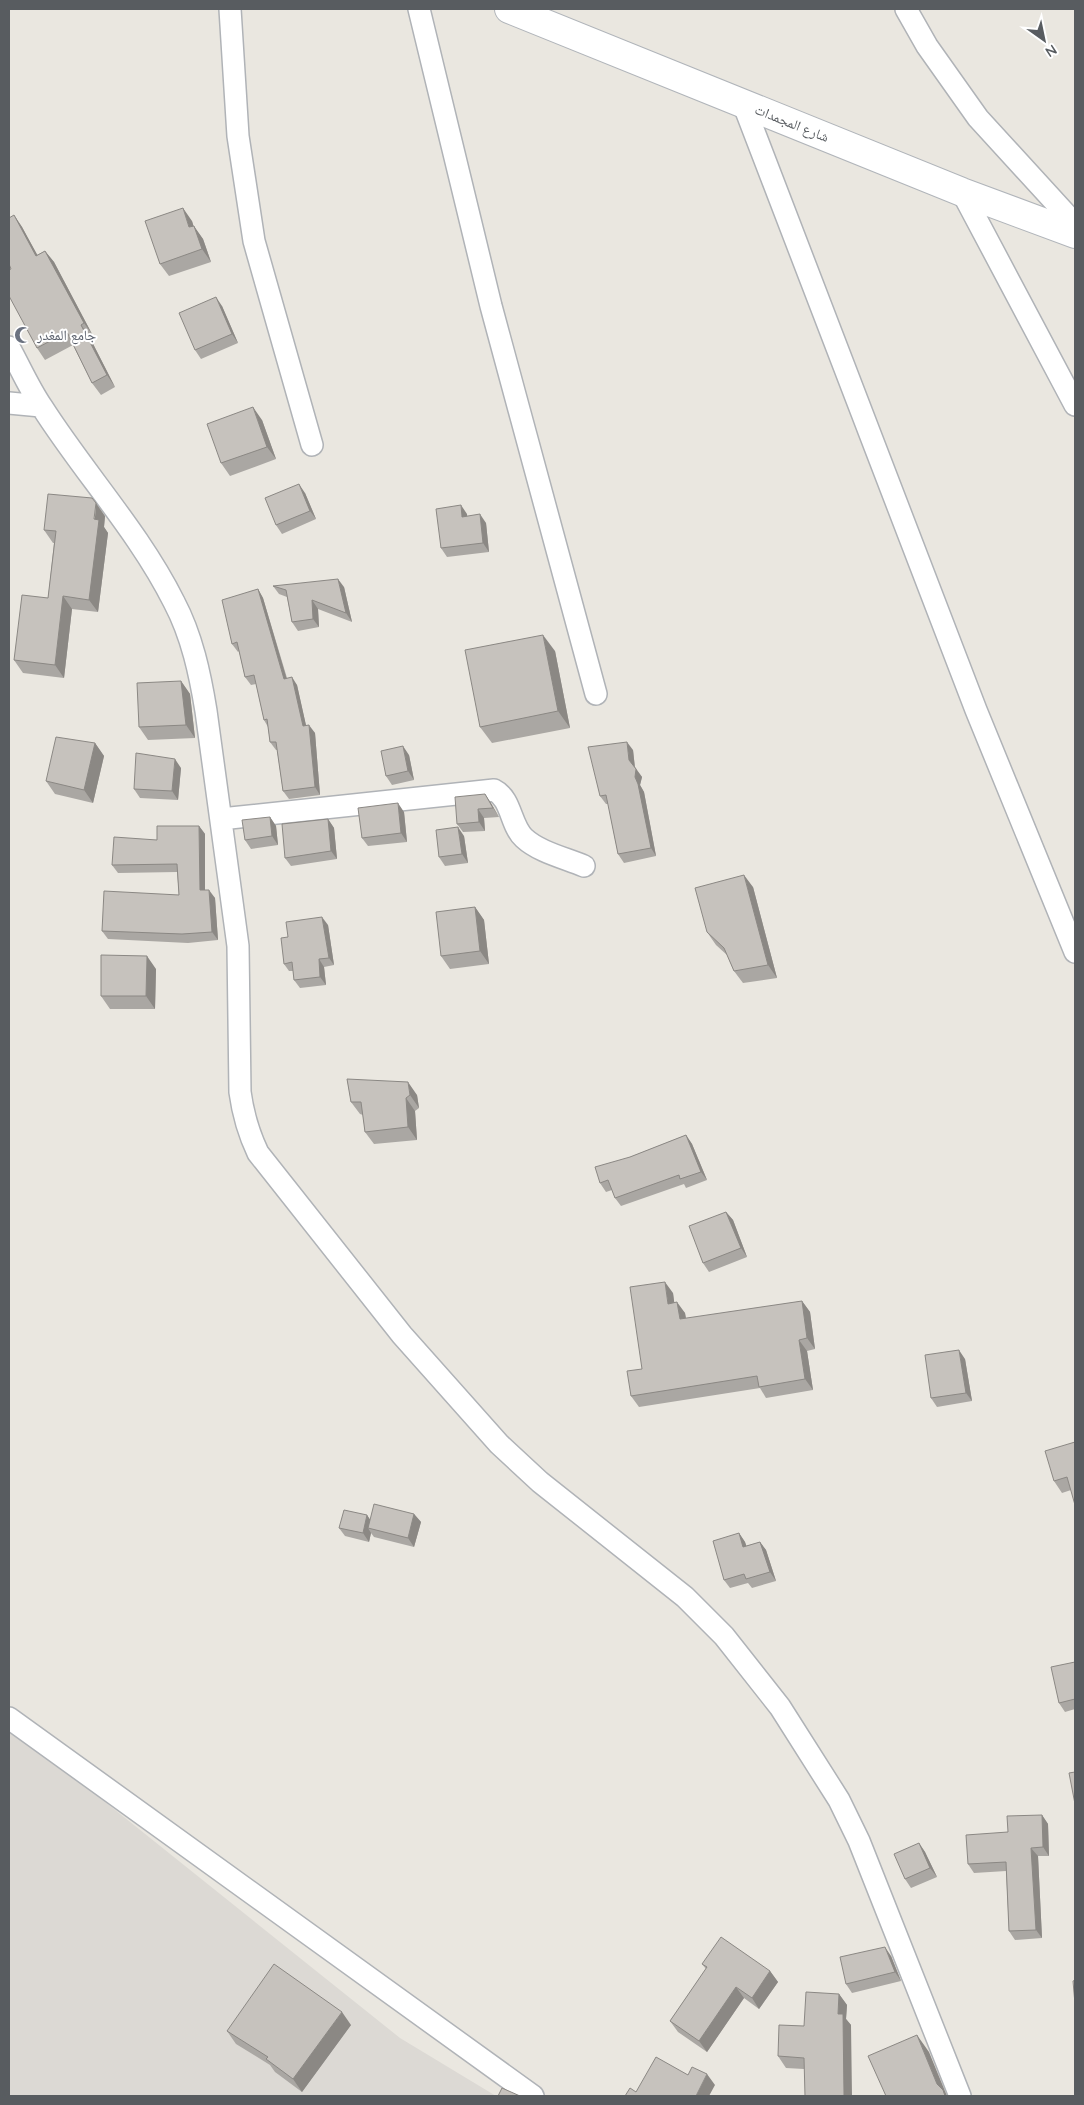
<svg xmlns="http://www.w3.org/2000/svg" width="1084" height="2105" font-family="Quicksand,'Noto Naskh Arabic',sans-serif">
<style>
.industrial{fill:#dcd9d4}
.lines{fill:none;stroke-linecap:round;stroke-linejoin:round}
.minor-casing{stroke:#b0b3b7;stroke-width:24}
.secondary-casing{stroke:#b1b5ba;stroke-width:30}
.minor{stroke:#fff;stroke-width:21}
.secondary{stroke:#fff;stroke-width:28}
.wall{fill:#aaa7a3}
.shaded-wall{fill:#8b8884}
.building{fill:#c6c2bd;stroke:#8b8884}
.labels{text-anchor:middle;stroke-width:4;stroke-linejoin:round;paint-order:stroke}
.street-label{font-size:14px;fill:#585c60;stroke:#fff}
.worship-label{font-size:14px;fill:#5b616d;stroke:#fff;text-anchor:start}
</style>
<rect width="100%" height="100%" fill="#eae7e0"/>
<!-- industrial -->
<path class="industrial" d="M9,1725L400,2038L496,2096H9Z"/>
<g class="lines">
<!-- minor casing -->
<g class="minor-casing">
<path id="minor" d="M230,9L238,136L254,241L312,445
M419,9L491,306L596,694
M906,9L927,46L978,118L1075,224
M743,103L976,710L1075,952
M962,192L1075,405
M9,347C20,367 29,388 42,407C84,473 139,532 174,602C192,636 200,674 206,711L238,946L240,1092C243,1114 248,1132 258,1153L402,1335L499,1444L540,1482L685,1597L724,1636L780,1707L839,1800L859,1841L960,2096
M9,403L41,406
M221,819L494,790C512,799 510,825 524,838C539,852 565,858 584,866
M9,1718L533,2096"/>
</g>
<!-- secondary casing -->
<g class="secondary-casing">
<path id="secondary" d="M509,9L962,192L1075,234"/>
</g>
<!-- minor -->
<use href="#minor" class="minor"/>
<!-- secondary -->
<use href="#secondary" class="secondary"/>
</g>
<!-- wall -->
<path class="wall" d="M14,215L22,227L37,255L45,251L54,262L92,334L89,336L115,387L101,395L92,383L73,345L45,360L37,348L11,269Z
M192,221L193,226L203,239L211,262L169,276L160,264Z
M222,306L238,343L201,359L195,350Z
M262,420L276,459L230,476L221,463Z
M305,493L316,519L282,534L276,525Z
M467,514V516L486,523L489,552L447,557L441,548Z
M105,516L104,527L108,533L98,612L72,609L64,678L23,673L14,660L48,598L54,543H53L44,530Z
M273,586L344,587L352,622L318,609L319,627L298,631L292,622L287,597L279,594Z
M258,589L263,598L287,678L297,685L306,726L315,733L320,795L289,799L283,791L277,750H276L270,742L268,727L264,720L256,684L251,685L245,677L239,651L238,652L232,644Z
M555,651L570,728L492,743L480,727Z
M181,681L190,694L195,738L148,740L139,727Z
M95,743L104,756L93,803L55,794L46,781Z
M633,750L635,767L642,777L640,785L644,792L656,856L624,863L618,854L608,804H606L600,796Z
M409,755L414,780L392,785L386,776Z
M181,768L178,800L140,798L134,789Z
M485,794L499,817L484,818L485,831L463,832L457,824Z
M404,812L407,842L368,846L362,838Z
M270,817L276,826L278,845L251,849L245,840Z
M328,819L334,828L337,859L291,866L285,858Z
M199,826L205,834V890L215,898L218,940L188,943L108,939L102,931L179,895L177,872L118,873L112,865L157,840Z
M464,836L468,863L445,866L439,857Z
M753,887L777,978L743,983L734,971L727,955L716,945L707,932Z
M475,907L484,920L489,964L450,969L441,956Z
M328,925L334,965L324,967L326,985L300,988L294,980L293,971H289L284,964L288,937Z
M156,969L155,1009H110L101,996Z
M347,1079L417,1095L419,1108L415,1111L417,1140L374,1144L365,1132L363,1115L360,1114L351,1102Z
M686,1135L692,1144L707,1180L686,1188L684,1184L621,1206L615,1198L612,1190L606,1192L600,1183L630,1157Z
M726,1212L733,1220L747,1257L709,1272L703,1263Z
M673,1293L674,1303L685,1313L686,1319L802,1301L810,1312L815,1349L807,1351L813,1390L766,1398L760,1388L639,1407L631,1396Z
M965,1359L972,1401L937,1407L931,1398Z
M1075,1442L1071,1490L1062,1493L1054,1481Z
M414,1514L421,1522L414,1547L374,1537L371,1533L369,1542L345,1536L339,1528L367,1515L370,1520Z
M739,1533L745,1542L746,1546L760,1542L766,1550L776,1581L752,1588L748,1583L730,1588L724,1580Z
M1075,1662V1709L1065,1712L1059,1703Z
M1042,1815L1048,1824L1049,1856H1038L1042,1938L1015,1940L1009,1931L1006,1871L974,1873L968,1864L1008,1832Z
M919,1843L925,1852L937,1877L911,1888L905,1879Z
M891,1956L901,1981L852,1993L846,1984Z
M702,1964L770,1971L778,1982L759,2009L744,1998L707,2052L678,2032L670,2021L706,1969Z
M839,1994L847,2005L846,2019L851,2025L804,2069L786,2068L778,2056L804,2026Z
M351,2025L302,2092L275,2072L270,2065L236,2044L227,2031Z"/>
<!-- shaded-wall -->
<path class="shaded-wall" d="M183,208L192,221L198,240L189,227Z
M14,215L22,227L44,267L36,256Z
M194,226L203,239L211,262L202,249Z
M45,251L54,262L92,334L84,323Z
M216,297L222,306L238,343L232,334Z
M81,325L89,336L115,387L107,375Z
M253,407L262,420L276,459L267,447Z
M299,484L305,493L316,519L310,511Z
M96,503L105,516L104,527L108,533L98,612L89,600Z
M461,505L467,514L468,525L462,517Z
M480,514L486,523L489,552L483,543Z
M338,579L344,587L352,622L346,613Z
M258,589L263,598L289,687L284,679Z
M63,596L72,609L64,678L55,665Z
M312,600L318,609L319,627L313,619Z
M543,635L555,651L570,728L558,711Z
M292,677L297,685L308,734L303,726Z
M181,681L190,694L195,738L186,725Z
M309,725L315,733L320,795L315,787Z
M627,742L633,750L635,769L629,760Z
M95,743L104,756L93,803L84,790Z
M403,746L409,755L414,780L408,771Z
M175,759L181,768L178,800L172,791Z
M636,769L642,777L640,785L644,792L656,856L651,848L635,777Z
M485,794L491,803L499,817L493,808Z
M398,803L404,812L407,842L401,833Z
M478,809L484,818L485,831L479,822Z
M270,817L276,826L278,845L272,836Z
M328,819L334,828L337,859L331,851Z
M199,826L205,834V899L200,890Z
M458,827L464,836L468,863L462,854Z
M744,875L753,887L777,978L768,965Z
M209,890L215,898L218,940L212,932Z
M475,907L484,920L489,964L480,951Z
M322,917L328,925L334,965L329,958Z
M147,956L156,969L155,1009L146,996Z
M319,959L324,967L326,985L320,977Z
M408,1082L417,1095L419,1108L410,1095Z
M406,1098L415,1111L417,1140L408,1127Z
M686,1135L692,1144L707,1180L701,1172Z
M726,1212L733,1220L747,1257L741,1248Z
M665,1282L673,1293L676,1315L668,1304Z
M802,1301L810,1312L815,1349L807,1338Z
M677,1302L685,1313L688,1331L680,1319Z
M799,1340L807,1351L813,1390L805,1379Z
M959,1350L965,1359L972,1401L966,1393Z
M414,1514L421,1522L414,1547L408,1538Z
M367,1515L373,1524L368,1528L371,1533L369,1542L363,1533Z
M739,1533L745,1542L750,1556L743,1547Z
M760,1542L766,1550L776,1581L770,1572Z
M1042,1815L1048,1824L1049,1856L1043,1847Z
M919,1843L925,1852L937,1877L930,1868Z
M1031,1848L1038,1856L1042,1938L1036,1930Z
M885,1947L891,1956L901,1981L895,1972Z
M770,1971L778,1982L759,2009L752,1998Z
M736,1987L744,1998L707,2052L699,2041Z
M839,1994L847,2005L846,2019L851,2025L852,2096H844L838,2014Z
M342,2012L351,2025L302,2092L293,2079Z
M917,2035L929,2052L947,2096H945L937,2084Z
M707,2074L715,2085L709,2096H696Z"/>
<!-- building -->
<path class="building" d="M183,208L189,227L194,226L202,249L160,264L145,221Z
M14,215L36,256L45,251L84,323L81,325L107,375L92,383L67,332L37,348L9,296V270L11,269L9,264V218Z
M216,297L232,334L195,350L179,313Z
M253,407L267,447L221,463L207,424Z
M299,484L310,511L276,525L265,498Z
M48,494L92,498L96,503L94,519L99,520L89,600L63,596L55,665L14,660L22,595L48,598L56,531L44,530Z
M461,505L462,517L480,514L483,543L441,548L436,509Z
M338,579L346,613L312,600L313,619L292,622L286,590L273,586Z
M258,589L284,679L292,677L303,726L309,725L315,787L283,791L276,742H270L267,719L264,720L254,675L245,677L237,642L232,644L222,600Z
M543,635L558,711L480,727L465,650Z
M181,681L186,725L139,727L137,683Z
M56,737L95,743L84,790L46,781Z
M627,742L629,760L636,769L635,777L638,784L651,848L618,854L606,795L600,796L588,747Z
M403,746L408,771L386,776L381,751Z
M136,753L175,759L172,791L134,789Z
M485,794L493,808L478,809L479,822L457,824L455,797Z
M398,803L401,833L362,838L358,808Z
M270,817L272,836L245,840L242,820Z
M328,819L331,851L285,858L282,824Z
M157,826H199L200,890H209L212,932L182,934L102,931L104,891L179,895L177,864L112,865L114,837L157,840Z
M458,827L462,854L439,857L436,830Z
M744,875L768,965L734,971L724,948L707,932L695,888Z
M475,907L480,951L441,956L436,912Z
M322,917L329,958L319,959L320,977L294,980L292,962L284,964L281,938L288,937L286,922Z
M101,955L147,956L146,996H101Z
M347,1079L408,1082L410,1095L406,1098L408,1127L365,1132L361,1102H351Z
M686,1135L701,1172L680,1179L679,1175L615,1198L608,1180L600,1183L595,1167L630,1157Z
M726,1212L741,1248L703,1263L689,1226Z
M665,1282L668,1304L677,1302L680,1319L802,1301L807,1338L799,1340L805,1379L759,1387L757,1376L631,1396L627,1371L642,1369L630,1287Z
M959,1350L966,1393L931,1398L925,1355Z
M1075,1442V1505L1067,1477L1054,1481L1045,1451Z
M374,1504L414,1514L408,1538L368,1528Z
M344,1510L367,1515L363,1533L339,1528Z
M739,1533L743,1547L760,1542L770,1572L746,1579L744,1574L724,1580L713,1541Z
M1075,1662V1699L1059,1703L1051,1667Z
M1075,1772V1804L1069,1773Z
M1042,1815L1043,1847L1031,1848L1036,1930L1009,1931L1006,1862L968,1864L966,1835L1008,1832L1007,1816Z
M919,1843L930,1868L905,1879L894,1854Z
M721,1937L770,1971L752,1998L736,1987L699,2041L670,2021L707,1967L702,1964Z
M885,1947L895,1972L846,1984L840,1957Z
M274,1964L342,2012L293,2079L266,2059L268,2057L227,2031Z
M1075,1980V2004L1073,1981Z
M806,1992L839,1994L838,2014H843L844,2096H805L804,2058L778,2056L779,2025L804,2026Z
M917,2035L937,2084L943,2090L945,2096H886L868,2056Z
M656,2057L688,2075L692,2067L707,2074L696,2096H625L630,2088L636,2092Z
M502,2088L520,2096H498Z"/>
<!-- icons -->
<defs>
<g id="mosque-bare" transform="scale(1.35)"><path d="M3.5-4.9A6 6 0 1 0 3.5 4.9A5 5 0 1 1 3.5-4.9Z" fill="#6b7280" stroke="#fff" stroke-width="2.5" paint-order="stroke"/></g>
</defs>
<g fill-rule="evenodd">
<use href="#mosque-bare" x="23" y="335"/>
</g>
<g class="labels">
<!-- street labels -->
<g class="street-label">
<text transform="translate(792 123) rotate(22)" y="5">شارع المجمدات</text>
</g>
<!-- worship labels -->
<g class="worship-label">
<text x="37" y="340">جامع المغدر</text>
</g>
</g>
<!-- border -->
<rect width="1084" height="2105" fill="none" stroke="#585c60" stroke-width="20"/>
<!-- north arrow -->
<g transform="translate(1044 40) rotate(147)" stroke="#ffffff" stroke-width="4" paint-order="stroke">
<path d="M0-4L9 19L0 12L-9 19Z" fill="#585c60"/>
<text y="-8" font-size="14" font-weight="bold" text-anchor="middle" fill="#585c60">N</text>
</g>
</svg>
